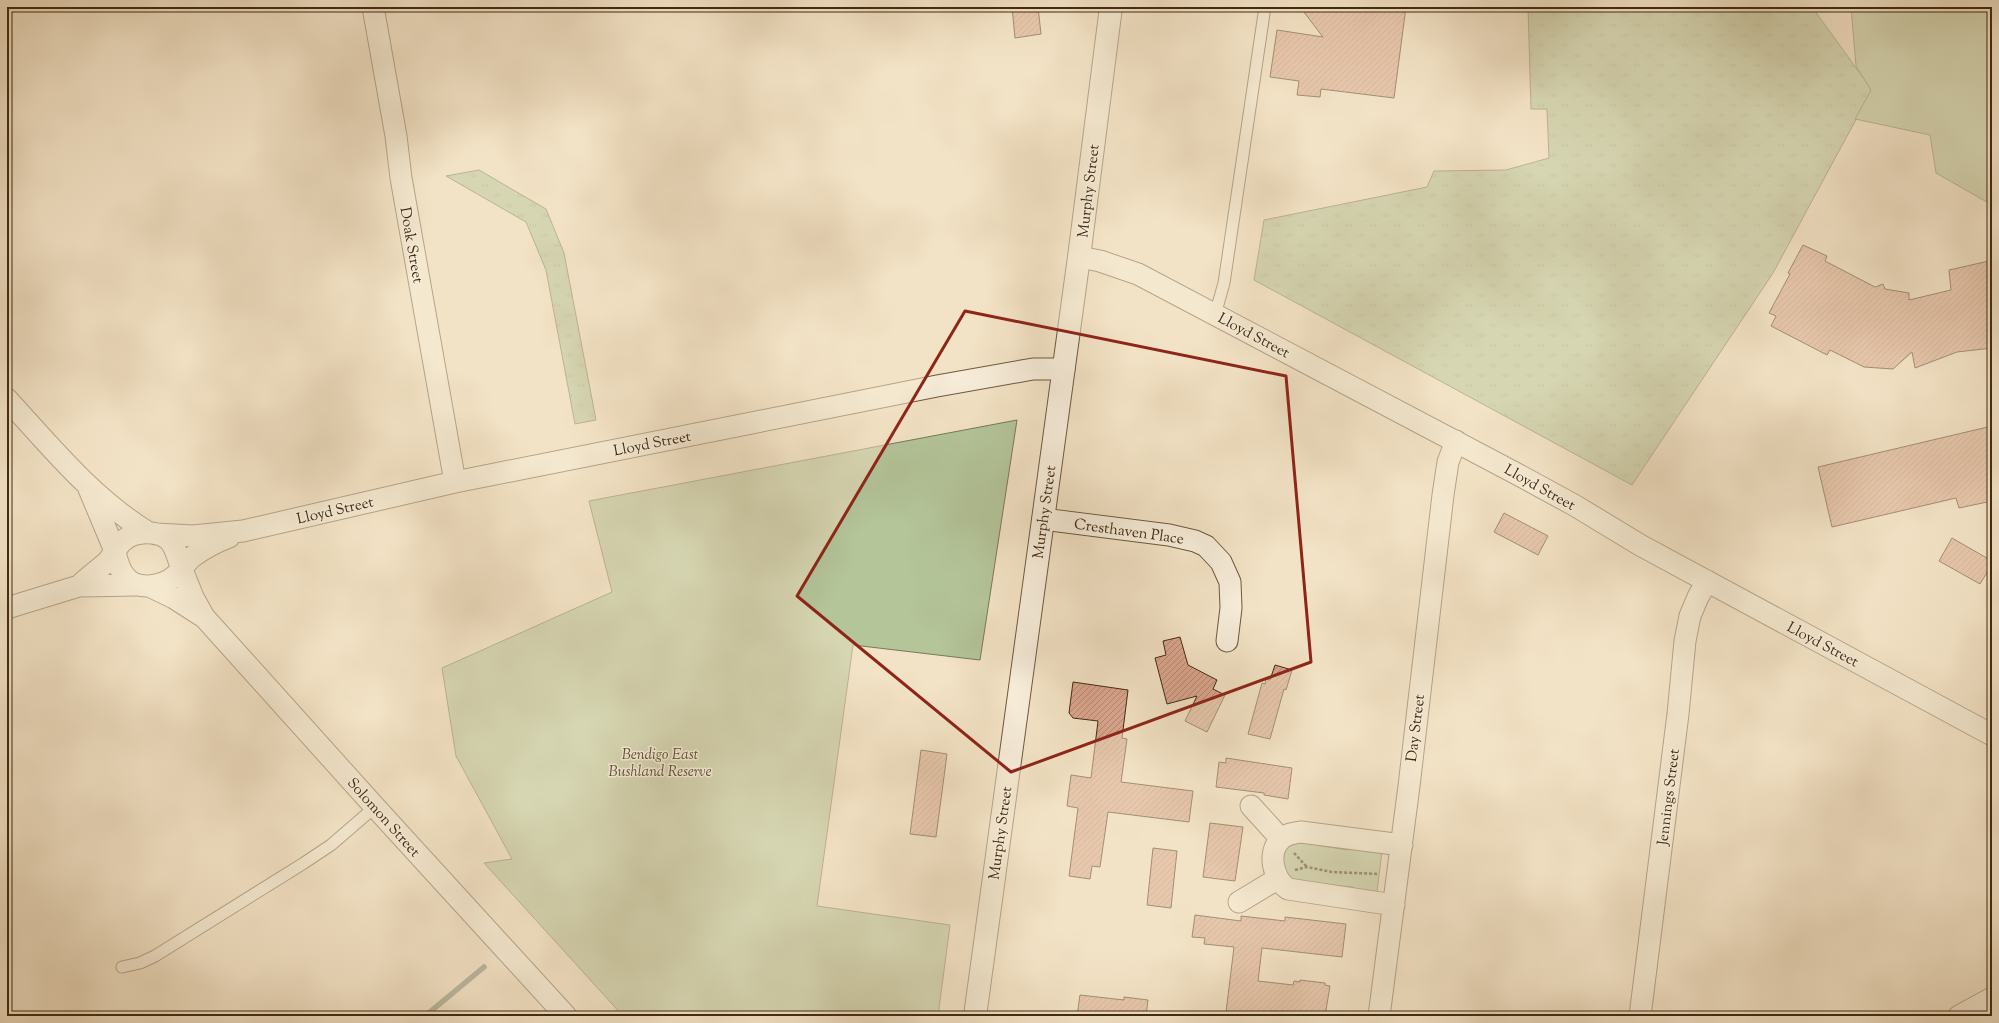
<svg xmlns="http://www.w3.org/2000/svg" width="1999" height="1023" font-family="'Sorts Mill Goudy',serif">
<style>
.grass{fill:url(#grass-tufts);stroke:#7a7856}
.green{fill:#b4c59a;stroke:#7a7856}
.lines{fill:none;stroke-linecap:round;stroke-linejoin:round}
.stream{stroke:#788372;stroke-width:5.5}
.building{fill:url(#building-hatch);stroke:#412a12}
.service-casing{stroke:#6e583f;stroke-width:13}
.minor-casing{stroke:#6e583f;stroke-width:23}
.tertiary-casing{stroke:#6e583f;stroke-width:24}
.path{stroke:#412a12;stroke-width:2.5;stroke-dasharray:3 2;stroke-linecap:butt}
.service{stroke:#f7edda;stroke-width:11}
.minor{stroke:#f7edda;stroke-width:21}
.tertiary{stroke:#f7edda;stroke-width:22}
.marked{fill:none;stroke:#8f2418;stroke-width:3;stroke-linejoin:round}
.labels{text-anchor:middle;stroke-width:3;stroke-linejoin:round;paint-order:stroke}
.street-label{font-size:15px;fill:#412a12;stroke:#f7edda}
.park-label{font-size:15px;font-style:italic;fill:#5e5134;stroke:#f7edda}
</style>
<defs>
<pattern id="grass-tufts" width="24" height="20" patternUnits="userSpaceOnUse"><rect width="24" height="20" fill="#b4c59a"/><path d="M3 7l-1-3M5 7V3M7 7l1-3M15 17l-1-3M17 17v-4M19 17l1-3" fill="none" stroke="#9ca984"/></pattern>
<pattern id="building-hatch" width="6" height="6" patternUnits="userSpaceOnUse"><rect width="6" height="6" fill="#dba68f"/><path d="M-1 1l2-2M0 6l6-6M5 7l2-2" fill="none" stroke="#b38773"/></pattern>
</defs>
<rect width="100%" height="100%" fill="#f3e3c6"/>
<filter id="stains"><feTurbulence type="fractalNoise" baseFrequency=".005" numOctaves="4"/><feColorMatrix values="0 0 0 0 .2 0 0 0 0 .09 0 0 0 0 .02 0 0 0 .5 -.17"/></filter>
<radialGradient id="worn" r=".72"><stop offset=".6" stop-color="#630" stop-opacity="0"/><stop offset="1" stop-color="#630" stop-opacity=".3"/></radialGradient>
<!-- grass -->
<path class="grass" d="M1528,7H1812L1872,90L1773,273L1632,485L1254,280L1264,220L1427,187L1434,171L1506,170L1549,158L1547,109H1531Z
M479,170L546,209L564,253L596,420L575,424L546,270L526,222L446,176Z"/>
<!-- green -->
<path class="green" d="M1851,7H1992V205L1936,173L1930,135L1855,119L1871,90L1856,66Z
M1017,420L980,660L853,645L817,906L950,925L938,1016H623L484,863L512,859L456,756L442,668L612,592L589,501Z
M1311,838L1316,845L1347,850L1366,846L1382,851L1377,892L1364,896L1352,887L1287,880L1282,856L1286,846Z"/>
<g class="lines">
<!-- stream -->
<path class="stream" d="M425,1016L484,967"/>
</g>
<!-- building -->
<path class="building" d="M1012,7H1038L1041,34L1015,38Z
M1300,7H1406L1394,98L1321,89L1320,97L1297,95L1299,81L1270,77L1277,30L1323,37Z
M1803,245L1827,256L1825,261L1875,287L1883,284L1885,289L1909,293V300L1951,290L1949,270L1989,261L1992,280V348L1957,352L1915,368L1912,352L1893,369L1864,367L1830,350L1827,355L1771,326L1776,316L1769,313L1790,274L1788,273Z
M1992,426V501L1959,508L1956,498L1832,527L1818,467Z
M1504,513L1548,536L1538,555L1494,532Z
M1952,538L1992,561V564L1980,584L1939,561Z
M1180,637L1188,665L1217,680L1213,689L1225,695L1207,732L1185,721L1197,696L1167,704L1155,658L1166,655L1163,641Z
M1275,665L1292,670L1286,690L1284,689L1270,739L1248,734L1262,683L1265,684L1266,679L1270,680Z
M1073,682L1128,690L1122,738L1127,739L1121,782L1193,791L1189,822L1108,812L1100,867L1092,866L1090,879L1069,876L1078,808L1067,806L1071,775L1091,778L1098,721L1073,718L1069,713Z
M921,750L947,754L936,837L910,834Z
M1226,758L1292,768L1288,799L1264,795V793L1216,787L1219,762L1226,763Z
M1210,823L1243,827L1235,881L1203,877Z
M1153,848L1177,851L1171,908L1147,905Z
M1195,915L1241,921V916L1285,921V917L1346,924L1342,957L1262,948L1258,981L1293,985L1294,981L1300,982V980L1325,983V985L1330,986L1325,1016L1270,1011V1016L1226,1012L1234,947L1204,944L1205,938L1192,937Z
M1080,995L1124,1000V997L1148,1000L1146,1016H1077Z"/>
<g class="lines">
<!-- service casing -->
<g class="service-casing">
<path id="service" d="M1215,315L1224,283L1265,7
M122,967L140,963L155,956L304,863L331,845L375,807"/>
</g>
<!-- minor casing -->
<g class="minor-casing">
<path id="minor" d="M373,7L396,136L401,178L455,482
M1079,257L1100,261L1138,274L1517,474L1574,505L1640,545L1992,735
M7,399C51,447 93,499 149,533
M89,489L115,551
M1043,519L1169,535L1195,541L1206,546L1221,562L1230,582L1231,608L1227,641
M156,534L193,536L243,531L455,482L937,386L1033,369H1064
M115,552C117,560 119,569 124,575C135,592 163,587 176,575C182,570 185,563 192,557C203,549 216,542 229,537
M181,567L193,597L204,617L375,807L566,1016
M79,586C88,577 98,570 107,562C114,555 116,546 124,540C135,531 156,530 168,539C175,545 178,558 181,567
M149,586L174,598L202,616
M7,608L79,586L137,585
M1251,806L1281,839
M1239,902L1277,879
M1394,905L1288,889C1274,880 1266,853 1281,839C1286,834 1294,833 1301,832L1402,845
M1379,1016L1409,786L1443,495L1448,462L1456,441
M1640,1016L1678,714L1685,641L1690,616L1698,597L1707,581
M1959,1016L1992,998"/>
</g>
<!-- tertiary casing -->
<g class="tertiary-casing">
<path id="tertiary" d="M975,1016L1079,257L1111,7"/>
</g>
<!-- path -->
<path class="path" d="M1294,853L1307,867
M1295,870L1307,867L1332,872L1379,874"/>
<!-- service -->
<use href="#service" class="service"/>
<!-- minor -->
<use href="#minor" class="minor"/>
<!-- tertiary -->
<use href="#tertiary" class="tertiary"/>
</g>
<!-- marked area -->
<path d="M0 0H1999V1023H0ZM965,311L1286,376L1311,662L1011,772L797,596Z" fill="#f3e3c6" fill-opacity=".55" fill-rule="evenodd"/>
<path class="marked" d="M965,311L1286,376L1311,662L1011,772L797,596Z"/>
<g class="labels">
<!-- street labels -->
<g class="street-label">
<text transform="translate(1088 191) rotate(-83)" y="5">Murphy Street</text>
<text transform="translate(412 245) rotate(80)" y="5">Doak Street</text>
<text transform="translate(1254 335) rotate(28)" y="5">Lloyd Street</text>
<text transform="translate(652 443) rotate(-11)" y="5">Lloyd Street</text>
<text transform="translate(1540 487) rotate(29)" y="5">Lloyd Street</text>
<text transform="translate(335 510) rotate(-13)" y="5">Lloyd Street</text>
<text transform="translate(1044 512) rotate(-82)" y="5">Murphy Street</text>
<text transform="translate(1129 531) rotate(8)" y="5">Cresthaven Place</text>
<text transform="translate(1823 644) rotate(28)" y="5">Lloyd Street</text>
<text transform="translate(1415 728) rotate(-83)" y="5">Day Street</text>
<text transform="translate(1668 797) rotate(-83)" y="5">Jennings Street</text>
<text transform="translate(384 817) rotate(48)" y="5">Solomon Street</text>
<text transform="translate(1000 833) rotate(-82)" y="5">Murphy Street</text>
</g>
<!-- park labels -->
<g class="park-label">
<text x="660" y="759">Bendigo East<tspan x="660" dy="17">Bushland Reserve</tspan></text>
</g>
</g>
<!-- margin -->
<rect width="1999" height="1023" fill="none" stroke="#f3e3c6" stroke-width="24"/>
<rect x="8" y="8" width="1983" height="1007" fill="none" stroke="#412a12" stroke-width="2"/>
<rect x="12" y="12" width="1975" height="999" fill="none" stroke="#412a12"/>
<rect width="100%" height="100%" filter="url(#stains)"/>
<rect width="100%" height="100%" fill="url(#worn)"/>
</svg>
